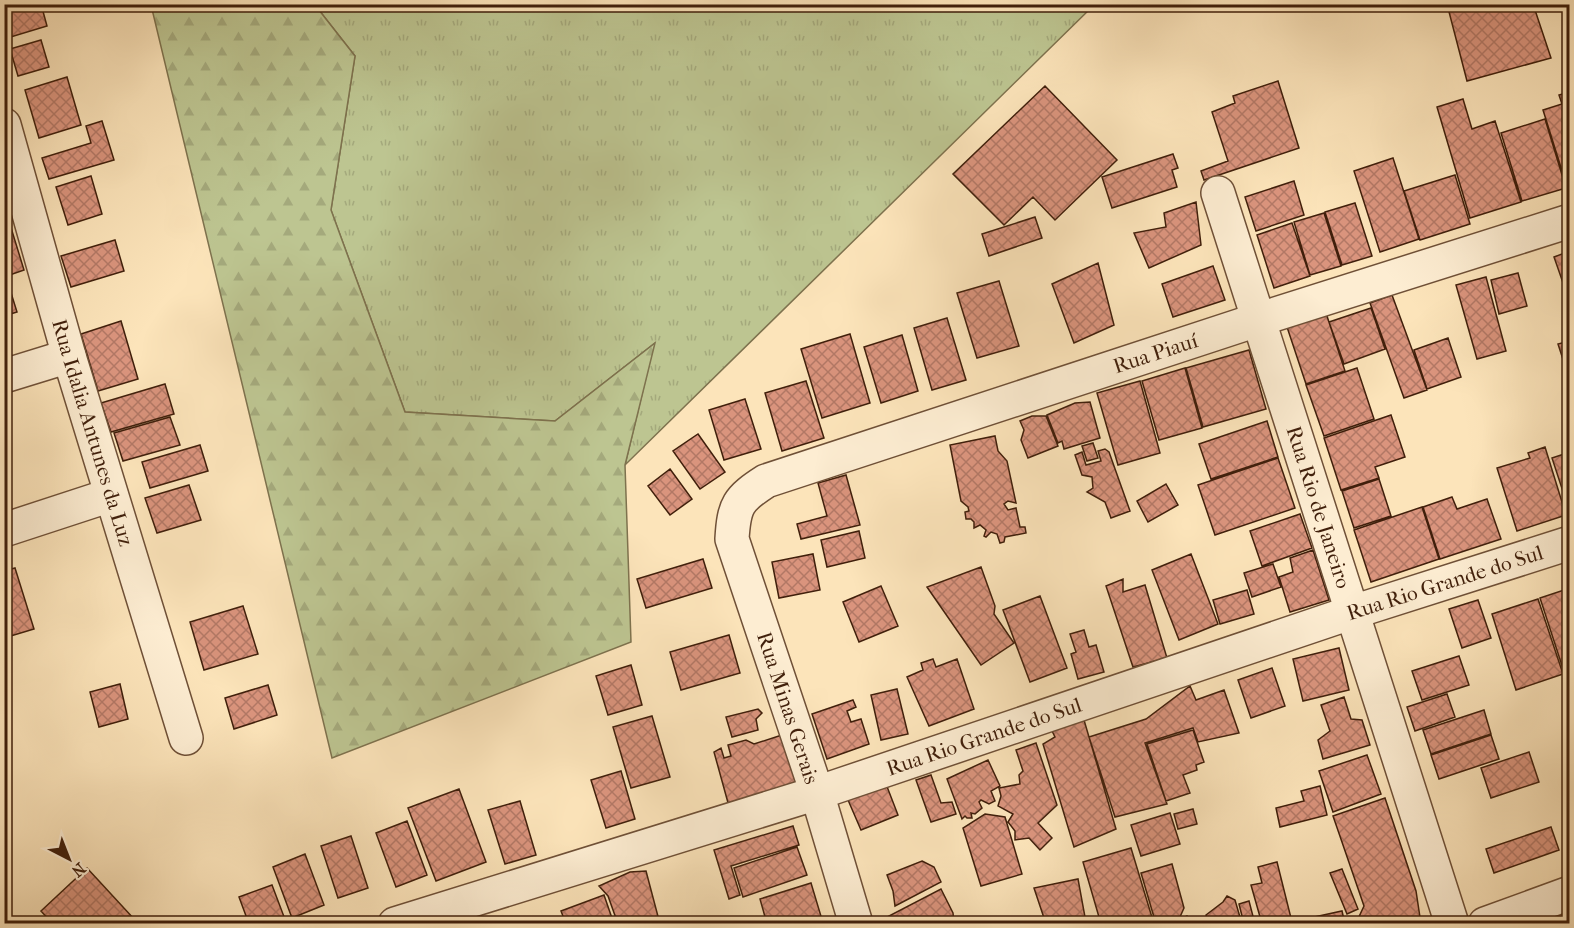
<svg xmlns="http://www.w3.org/2000/svg" width="1574" height="928" font-family="'IM FELL French Canon',serif">
<style>
.grass{fill:url(#grass-tufts);stroke:#7e724e;stroke-width:1.5}
.forest{fill:url(#forest-firs);stroke:#7e724e;stroke-width:1.5}
.building{fill:url(#building-cross-hatch);stroke:#401f0b;stroke-width:1.5}
.lines{fill:none;stroke-linecap:round;stroke-linejoin:round}
.minor-casing{stroke:#6f5037;stroke-width:36}
.minor{stroke:#fdedd2;stroke-width:33}
.labels{text-anchor:middle;stroke-width:4.5;stroke-linejoin:round;paint-order:stroke}
.street-label{font-size:21px;fill:#401f0b;stroke:#fdedd2}
</style>
<defs>
<pattern id="grass-tufts" width="24" height="20" patternUnits="userSpaceOnUse" patternTransform="scale(1.5)"><rect width="24" height="20" fill="#bdc591"/><path d="M3 7l-1-3M5 7V3M7 7l1-3M15 17l-1-3M17 17v-4M19 17l1-3" fill="none" stroke="#a4a97c"/></pattern>
<pattern id="forest-firs" width="22" height="20" patternUnits="userSpaceOnUse" patternTransform="scale(1.5)"><rect width="22" height="20" fill="#bdc591"/><path d="M5 1l3.5 6h-7zM16 11l3.5 6h-7z" fill="#a4a97c"/></pattern>
<pattern id="building-cross-hatch" width="8" height="8" patternUnits="userSpaceOnUse" patternTransform="scale(1.5)"><rect width="8" height="8" fill="#da947d"/><path d="M0 0l8 8M0 8l8-8" fill="none" stroke="#b27865"/></pattern>
</defs>
<rect width="100%" height="100%" fill="#fce4ba"/>
<filter id="stains"><feTurbulence type="fractalNoise" baseFrequency=".00333" numOctaves="4"/><feColorMatrix values="0 0 0 0 .2 0 0 0 0 .09 0 0 0 0 .02 0 0 0 .5 -.17"/></filter>
<radialGradient id="worn" r=".72"><stop offset=".6" stop-color="#630" stop-opacity="0"/><stop offset="1" stop-color="#630" stop-opacity=".3"/></radialGradient>
<!-- grass -->
<path class="grass" d="M315,5H1094L625,465L654,344L555,421L405,412L331,210L355,56Z"/>
<!-- forest -->
<path class="forest" d="M151,5H315L355,56L331,210L405,412L555,421L655,343L625,465L631,642L332,758Z"/>
<!-- building -->
<path class="building" d="M15,4H41L47,26L4,39V8Z
M1458,4H1533L1551,58L1467,81L1448,8Z
M41,40L49,67L18,76L10,49Z
M67,77L81,125L39,138L25,90Z
M1278,81L1299,148L1204,180L1201,171L1228,161L1212,112L1235,103L1233,96Z
M1045,86L1117,160L1055,220L1033,197L1004,225L953,174Z
M1570,92V190H1568L1543,110L1562,104L1559,95Z
M1463,99L1472,129L1495,121L1521,202L1470,218L1437,107Z
M1545,119L1566,188L1522,201L1501,133Z
M102,121L114,160L49,179L42,158L91,143L86,126Z
M1173,154L1178,168L1172,170L1177,187L1112,208L1102,177Z
M1393,158L1419,239L1380,252L1354,171Z
M1455,175L1470,224L1420,240L1404,191Z
M91,176L102,214L68,225L56,187Z
M1294,181L1304,215L1256,231L1245,197Z
M1196,202L1201,245L1149,268L1134,233L1166,227L1164,213Z
M1355,203L1372,256L1342,265L1325,212Z
M1324,213L1341,266L1310,275L1294,222Z
M1035,217L1042,238L989,256L982,234Z
M8,218L24,270L4,277V219Z
M1292,223L1310,276L1274,288L1257,235Z
M115,240L124,271L71,287L61,256Z
M1570,251V303L1554,257Z
M1098,263L1114,325L1074,343L1052,284Z
M1213,266L1225,300L1173,317L1162,284Z
M1518,273L1527,306L1499,314L1491,280Z
M1486,277L1506,351L1477,359L1456,285Z
M7,280L17,312L4,316V281Z
M999,281L1019,346L977,358L957,293Z
M1392,295L1427,390L1404,398L1370,303Z
M1371,308L1385,349L1344,364L1329,322Z
M1326,313L1345,371L1306,384L1287,327Z
M947,318L966,380L932,390L914,328Z
M121,321L138,379L98,391L81,334Z
M850,334L870,403L822,418L801,349Z
M902,335L918,391L881,403L864,347Z
M1448,338L1461,377L1427,389L1414,350Z
M1570,341V378H1569L1558,344Z
M1249,350L1266,409L1203,427L1186,368Z
M1185,368L1202,428L1159,440L1142,381Z
M1357,368L1374,419L1324,436L1306,385Z
M806,381L824,438L782,451L765,393Z
M1140,381L1160,453L1118,465L1097,393Z
M165,384L174,414L111,432L101,403Z
M745,399L761,449L724,460L709,410Z
M1090,402L1100,438L1064,449L1062,441L1058,443L1047,415L1075,403Z
M1391,415L1405,457L1375,467L1379,478L1341,490L1324,438Z
M1032,416H1046L1058,446L1028,458L1021,440L1024,430L1020,421Z
M170,417L180,445L123,461L114,433Z
M1267,421L1278,457L1211,479L1199,444Z
M698,434L725,472L700,489L673,451Z
M995,436L998,451L1007,461L1016,503L1008,501L1004,504L1008,510L1016,508L1020,527H1025L1026,533L1005,537L1004,542L1000,543L997,534L991,532L986,537L984,536L986,530L980,525L974,528V522L971,519H966L965,512L969,511L968,507L961,501L950,445Z
M1093,443L1098,458L1087,461L1082,446Z
M200,445L208,471L150,488L142,462Z
M1545,447L1566,515L1517,531L1497,468L1530,458L1528,453Z
M1105,449L1109,452L1130,511L1111,518L1105,502L1087,492L1093,488L1092,477L1082,475L1075,455L1082,452L1086,465L1101,461L1098,451Z
M1570,452V513L1552,458Z
M1278,458L1295,508L1215,535L1198,485Z
M670,469L692,499L670,515L648,486Z
M846,475L860,525L801,539L797,524L827,516L818,483Z
M1379,479L1391,516L1354,528L1342,491Z
M1166,484L1178,505L1148,522L1137,501Z
M189,485L201,520L157,533L145,498Z
M1452,497L1457,509L1487,499L1501,539L1440,559L1423,507Z
M1422,507L1439,559L1371,582L1354,530Z
M1300,514L1312,548L1262,566L1250,531Z
M859,531L865,558L827,567L821,540Z
M1313,550L1329,600L1290,612L1279,577L1293,572L1290,558Z
M813,554L820,590L779,598L772,562Z
M1191,554L1218,624L1179,640L1152,570Z
M703,559L712,588L646,608L637,579Z
M1273,564L1281,587L1252,597L1244,573Z
M981,567L995,606L994,614L1014,643L981,665L927,587Z
M15,568L34,629L4,638V571Z
M1123,579V592L1145,585L1167,658L1133,667L1106,586Z
M881,586L898,626L859,642L843,602Z
M1570,588V680L1567,681L1540,598Z
M1247,590L1254,614L1220,624L1213,600Z
M1040,596L1067,668L1030,682L1003,610Z
M1538,599L1563,674L1516,690L1492,614Z
M1478,600L1491,638L1462,648L1449,609Z
M243,606L258,654L204,670L190,622Z
M1084,630L1089,647L1096,645L1104,672L1078,679L1071,654L1076,652L1070,634Z
M729,635L740,673L681,690L670,652Z
M1339,648L1349,690L1303,701L1293,659Z
M1459,656L1469,685L1422,700L1412,671Z
M933,659L936,667L957,659L974,709L929,726L907,677L923,670L921,663Z
M631,665L642,705L608,715L596,676Z
M1272,668L1285,706L1251,718L1238,680Z
M120,684L128,719L99,727L90,692Z
M268,685L277,715L234,729L225,698Z
M1190,686L1196,700L1224,690L1239,733L1198,742L1193,728L1145,743L1167,804L1115,817L1089,737L1146,719Z
M897,689L908,734L881,740L871,695Z
M1447,694L1455,717L1415,731L1407,707Z
M1344,697L1351,719L1362,720L1370,745L1323,759L1318,740L1330,731L1321,705Z
M853,700L856,707L847,711L851,722L861,719L869,744L827,759L812,714Z
M758,709L762,713L756,719L758,730L732,737L726,717Z
M1484,710L1491,734L1431,754L1423,730Z
M652,716L670,777L631,788L613,727Z
M1084,720L1116,829L1074,847L1043,744L1055,737L1052,731Z
M1193,730L1204,762L1196,765L1197,770L1183,775L1190,793L1166,801L1147,744Z
M785,734L801,790L730,810L714,752L721,748L724,758L731,756L728,745L746,740L754,744Z
M1491,735L1499,759L1439,779L1431,755Z
M1036,743L1057,805L1038,823L1052,838L1040,850L1029,838L1015,840V831L1008,822L1013,814L998,806L1001,796L999,788L1020,784L1019,775L1023,771L1016,750Z
M1529,752L1539,782L1491,798L1481,768Z
M1367,755L1381,794L1333,812L1319,771Z
M988,760L1000,786L991,791L995,801L989,804L981,800L979,802L982,808L975,814L971,813L972,818H967L965,816L962,819L947,779Z
M621,771L635,819L606,828L591,780Z
M931,775L941,803L952,802L956,814L931,822L916,780Z
M886,784L898,815L861,830L848,800Z
M1320,786L1327,815L1280,827L1276,808L1304,801L1301,791Z
M459,789L486,862L436,881L408,808Z
M1385,798L1416,891L1421,924H1359L1357,921L1364,906L1333,816Z
M520,801L536,855L505,864L488,810Z
M1193,809L1197,824L1178,829L1174,814Z
M1170,813L1180,844L1141,856L1131,825Z
M985,814L1005,817L1022,874L981,886L963,828Z
M407,821L427,875L396,887L376,833Z
M793,826L799,845L731,866L740,895L729,899L714,850Z
M1551,827L1559,850L1494,873L1486,849Z
M351,836L368,888L338,898L321,846Z
M797,847L807,875L743,897L734,868Z
M1131,848L1154,924H1101L1083,862Z
M305,854L324,905L292,918L273,867Z
M922,861L934,867L941,882L895,906L893,891L887,875Z
M1277,862L1292,922L1262,924L1251,885L1262,883L1258,867Z
M1172,864L1184,908L1179,919L1156,924L1141,873Z
M87,868L135,920L132,924H53L41,911Z
M1342,869L1358,909L1347,914L1330,873Z
M646,871L660,924H618L608,896L599,886L630,872Z
M1078,879L1085,917L1065,924H1046L1034,888Z
M811,883L823,923L767,924L760,899Z
M272,885L286,922L281,924H249L239,897Z
M941,889L953,913L954,924H891L887,917Z
M604,895L614,924H566L561,911Z
M1227,896L1235,900L1242,924H1208L1206,915L1223,902Z
M1249,901L1255,924H1244L1239,904Z
M1342,911L1345,924H1316L1314,917Z
M1187,916L1194,924H1182L1181,919Z"/>
<g class="lines">
<!-- minor casing -->
<g class="minor-casing">
<g id="minor">
<path id="s1" d="M4,125L69,356L186,738"/>
<path id="s2" d="M1218,193L1452,924"/>
<path d="M4,376L69,356"/>
<path d="M4,530L111,495"/>
<path id="s3" d="M395,924L817,793L1353,612L1570,543"/>
<path id="s4" d="M856,924L817,793L732,539C734,505 738,499 766,481L1260,319L1570,221"/>
<path d="M1485,924L1570,893"/>
</g>
</g>
<!-- minor -->
<use href="#minor" class="minor"/>
</g>
<g class="labels">
<!-- street labels -->
<g class="street-label">
<text dy="7" stroke="none"><textPath href="#s4" startOffset="886">Rua Piauí</textPath></text>
<text dy="7" stroke="none"><textPath href="#s1" startOffset="320">Rua Idalia Antunes da Luz</textPath></text>
<text dy="7" stroke="none"><textPath href="#s2" startOffset="330">Rua Rio de Janeiro</textPath></text>
<text dy="7" stroke="none"><textPath href="#s3" startOffset="1104">Rua Rio Grande do Sul</textPath></text>
<text transform="translate(788 708) rotate(72)" y="7">Rua Minas Gerais</text>
<text dy="7" stroke="none"><textPath href="#s3" startOffset="618">Rua Rio Grande do Sul</textPath></text>
</g>
</g>
<!-- margin -->
<rect width="1574" height="928" fill="none" stroke="#fce4ba" stroke-width="24"/>
<rect x="6" y="6" width="1562" height="916" fill="none" stroke="#401f0b" stroke-width="3"/>
<rect x="12" y="12" width="1550" height="904" fill="none" stroke="#401f0b" stroke-width="1.5"/>
<!-- north arrow -->
<g transform="translate(69 859) rotate(138)" stroke="#fdedd2" stroke-width="4.5" paint-order="stroke">
<path d="M0-4.5L10 22L0 15L-10 22Z" fill="#401f0b"/>
<text y="-9" font-size="16" font-weight="bold" text-anchor="middle" fill="#401f0b">N</text>
</g>
<rect width="100%" height="100%" filter="url(#stains)"/>
<rect width="100%" height="100%" fill="url(#worn)"/>
</svg>
